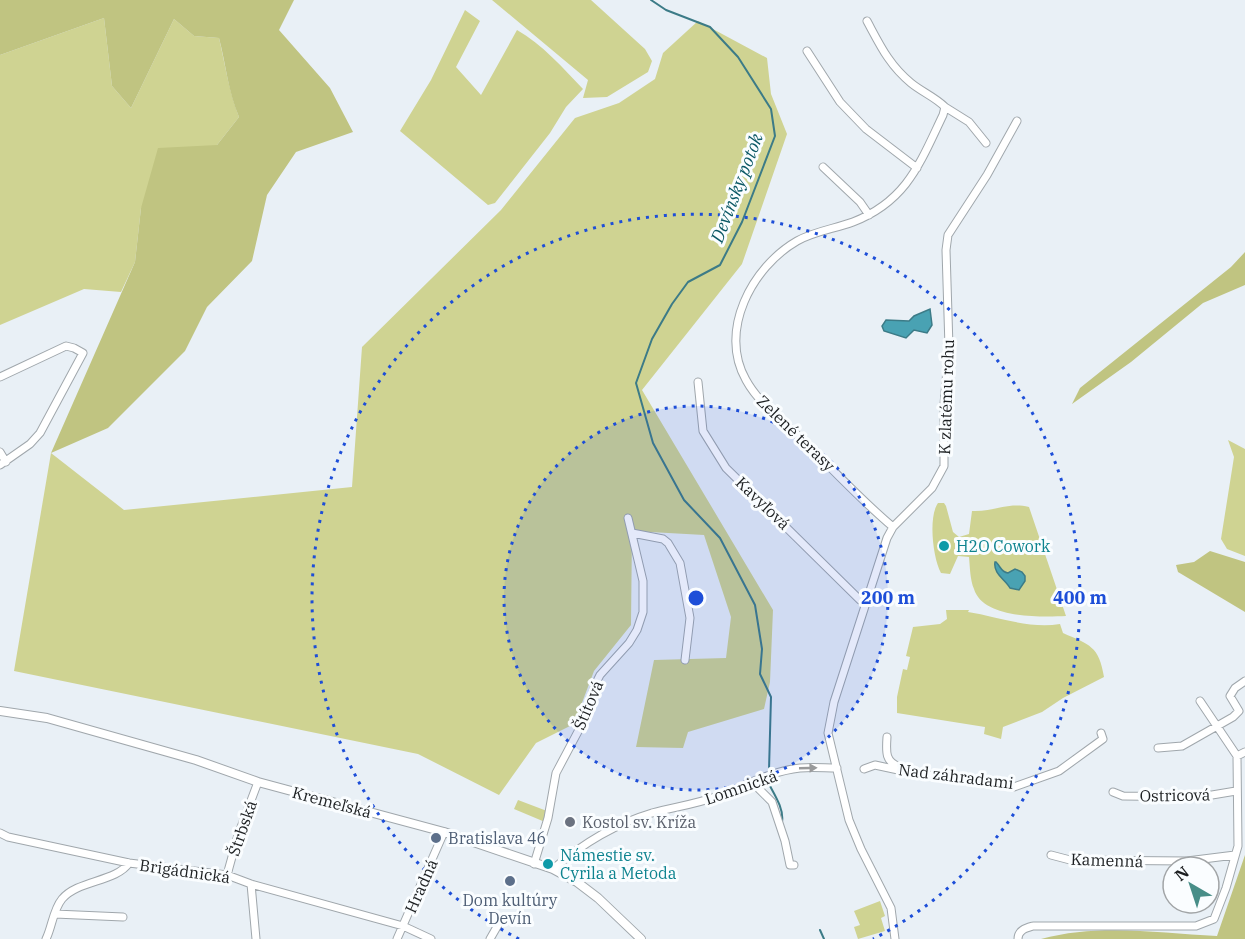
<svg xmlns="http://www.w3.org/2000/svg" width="1245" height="939" font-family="'IBM Plex Serif',serif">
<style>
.green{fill:#cfd392}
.forest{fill:#c0c481}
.water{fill:#49a2b3;stroke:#3c7b87;stroke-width:1.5}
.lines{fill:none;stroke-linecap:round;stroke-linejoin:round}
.stream{stroke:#3c7b87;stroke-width:2}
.minor-casing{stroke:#a0a7ac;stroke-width:9}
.tertiary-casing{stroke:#a0a7ac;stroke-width:10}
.minor{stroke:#fff;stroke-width:7}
.tertiary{stroke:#fff;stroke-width:8}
.oneway{fill:#999a9b}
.ring{fill:none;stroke:#1d4ed8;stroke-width:3;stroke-dasharray:3 6}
.culture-dot{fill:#0f9aa8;stroke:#fafdff;stroke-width:2}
.worship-dot{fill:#6b7280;stroke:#fafdff;stroke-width:2}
.service-dot{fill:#5c6f8a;stroke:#fafdff;stroke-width:2}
.labels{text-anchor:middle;stroke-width:6;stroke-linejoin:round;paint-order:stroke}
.street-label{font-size:16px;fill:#1c1f21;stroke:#fafdff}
.culture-label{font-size:16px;fill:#0d838f;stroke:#fafdff;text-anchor:start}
.worship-label{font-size:16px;fill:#5b616d;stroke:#fafdff;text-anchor:start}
.service-label{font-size:16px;fill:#4e5e75;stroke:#fafdff;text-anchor:start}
.water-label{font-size:18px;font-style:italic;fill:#0b5865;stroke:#fafdff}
.centre{fill:#1d4ed8;stroke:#fafdff;stroke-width:3}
.ring-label{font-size:18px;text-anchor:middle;font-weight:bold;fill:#1d4ed8;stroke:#fafdff;stroke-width:6;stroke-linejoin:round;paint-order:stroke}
</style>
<rect width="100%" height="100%" fill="#e9f0f6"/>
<!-- green -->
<path class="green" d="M492,0H591L645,49L652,61L648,72L607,97L583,98L588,80Z
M465,10L480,21L456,67L481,95L517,30C542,44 563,68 583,89L566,107L550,133L495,203L488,205L400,131L431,80Z
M104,18L112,86L131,108L174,19L194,36L219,38C225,64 229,92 239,117L217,145L141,208L135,262L121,292L84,289L0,325V55Z
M698,21L767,58L771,94L787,134L742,264L642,390L773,610L770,682L764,709L688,732L683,748L636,747L654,660L726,658L731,617L704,535L632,531L631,625L594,671L574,724L536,743L499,795L418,754L14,671L51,453L124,510L352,487L362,347L501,210L575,118L619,103L655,79L663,53Z
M1228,440L1245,449V556L1227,549L1221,539L1234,457Z
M938,503H944L946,506L953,532L959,537L969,534L972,511C995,512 1007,502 1029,507L1066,616C1041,617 983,619 974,589C970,580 970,567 969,557L958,556L950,574L941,573C933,559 928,517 938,503Z
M946,610H969L968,612C999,617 1029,629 1060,624L1063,633C1090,645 1099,646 1104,677L1063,698L1042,712L1003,727L1001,739L984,734L985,727L897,713V697L903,669L907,670L910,657L906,656L913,627L940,624L947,619Z
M518,800L547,811L545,822L514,809Z
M880,901L885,916L881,918L885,931L858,939L854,927L860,925L854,911Z"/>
<!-- forest -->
<path class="forest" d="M0,0H294L279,30L330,88L353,132L296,152L267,195L252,261L207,307L185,351L108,428L51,453L135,262L141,208L158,148L217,145L239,117C228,91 226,65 219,38L194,36L174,19L131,108L112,86L104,18L0,55Z
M1245,252V285L1203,303L1131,362L1072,404L1080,388L1231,267Z
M1210,551L1245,562V612L1178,572L1176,565L1194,562Z
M1245,855V939H1041C1098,923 1159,933 1217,936Z"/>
<!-- water -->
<path class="water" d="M930,309L932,325L927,333L914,330L906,338L884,331L882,326L886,320L909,321L914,316Z
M995,562H996C1001,567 1001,572 1008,573L1015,569L1022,572L1025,576V581L1019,590L1010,588C1005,579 993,574 995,562Z"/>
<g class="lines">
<!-- stream -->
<path class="stream" d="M651,0L666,10L710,27L738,57L771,109L775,136L742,222L720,265L688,282L672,304L652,339L636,383L653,443L684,500L720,538L755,605L762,649L760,674L771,697L769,770
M770,786C776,797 784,810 782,822
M820,930L824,939"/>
<!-- minor casing -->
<g class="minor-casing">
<path id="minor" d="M867,21C880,45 889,65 911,83C922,92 935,97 945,107L943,115C920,163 907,201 853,222C834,229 815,231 797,241C752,267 718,331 746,380C759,404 785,423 805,442C834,471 862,501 893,527
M807,51L840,102L866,129L917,168
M945,107L969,122L986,143
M823,167L860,202L869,215
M0,377L66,346L74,348L83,353L40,433L30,444L0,465
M698,382L703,431L726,468L860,600L866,603
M0,452L6,462
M632,533L663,539L668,543L680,563L690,618L685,660
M887,737C886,752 885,762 900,767
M1158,748L1182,746L1233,717L1239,711L1230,696L1235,688L1245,681
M1237,756L1245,752
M864,769L875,765L917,774L968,779L1014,787L1059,771L1103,739L1101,733
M752,782L772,802L785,841L790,865H794
M1113,792L1123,796L1200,797L1236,791
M0,833L8,837L129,863L227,875L251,884L403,926L431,939
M1051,855L1070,860L1187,861L1235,855
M534,864L548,818L556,773L582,724L596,683L600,675L629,643L637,630L643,612V581L628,518
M553,869C582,844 615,824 652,813C674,807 697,804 718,796C745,786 771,771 800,768C812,767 825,768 837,768
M227,875L238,835L258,782
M251,884L256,939
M55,914L123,917
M46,939C52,927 53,910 62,899C78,880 116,882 129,863
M397,939L444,832
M490,939L498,925
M895,939L891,908L861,849L849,820L828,733L834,702L887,538L893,527L932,488L944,466V404L949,347L946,250L948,235L987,175L1017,121
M1018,939C1018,930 1026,928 1033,926H1196L1214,919L1226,888L1238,846L1237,756L1200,701"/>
</g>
<!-- tertiary casing -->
<g class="tertiary-casing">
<path id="tertiary" d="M0,711L47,718L196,760L258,782L444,832L553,869L577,882L598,898L641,939"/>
</g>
<!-- minor -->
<use href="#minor" class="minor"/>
<!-- tertiary -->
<use href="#tertiary" class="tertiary"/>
</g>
<!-- one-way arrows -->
<defs><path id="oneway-solid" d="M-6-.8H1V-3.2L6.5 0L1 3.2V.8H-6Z" transform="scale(1.5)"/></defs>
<use class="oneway" href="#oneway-solid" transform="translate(808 768) rotate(-2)"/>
<!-- distance rings -->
<circle cx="696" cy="598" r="192" fill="#1d4ed8" fill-opacity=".12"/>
<g class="ring">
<circle cx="696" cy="598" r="192"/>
<path d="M519 939A384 384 0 1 1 873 939"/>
</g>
<!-- markers -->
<g class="culture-dot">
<circle cx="944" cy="546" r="6"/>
<circle cx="548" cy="864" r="6"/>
</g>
<circle class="worship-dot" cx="570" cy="822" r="6"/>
<g class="service-dot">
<circle cx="436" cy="838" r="6"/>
<circle cx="510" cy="881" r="6"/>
</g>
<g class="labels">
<!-- street labels -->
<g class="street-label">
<text transform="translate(946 397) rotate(-88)" y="6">K zlatému rohu</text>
<text transform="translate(796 433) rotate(44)" y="6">Zelené terasy</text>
<text transform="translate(763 503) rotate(44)" y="6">Kavyľová</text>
<text transform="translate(588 705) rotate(-67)" y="6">Štítová</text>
<text transform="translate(956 776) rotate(7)" y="6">Nad záhradami</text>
<text transform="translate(741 787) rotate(-19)" y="6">Lomnická</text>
<text transform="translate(1175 795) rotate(-1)" y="6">Ostricová</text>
<text transform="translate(332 802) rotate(15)" y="6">Kremeľská</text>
<text transform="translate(242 828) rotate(-71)" y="6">Štrbská</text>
<text transform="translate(1107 860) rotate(2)" y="6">Kamenná</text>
<text transform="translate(185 871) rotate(8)" y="6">Brigádnická</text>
<text transform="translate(421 886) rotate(-66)" y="6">Hradná</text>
</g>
<!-- culture labels -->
<g class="culture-label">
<text x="956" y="552">H2O Cowork</text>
<text x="560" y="861">Námestie sv.<tspan x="560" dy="18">Cyrila a Metoda</tspan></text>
</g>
<!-- worship labels -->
<g class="worship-label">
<text x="582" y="828">Kostol sv. Kríža</text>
</g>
<!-- service labels -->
<g class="service-label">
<text x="448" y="844">Bratislava 46</text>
<text x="510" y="906" text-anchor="middle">Dom kultúry<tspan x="510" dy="18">Devín</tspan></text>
</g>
<!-- water labels -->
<g class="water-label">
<text transform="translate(737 188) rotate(-69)" y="6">Devínsky potok</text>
</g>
</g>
<circle cx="696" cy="598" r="9" class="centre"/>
<g class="ring-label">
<text x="888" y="604">200 m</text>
<text x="1080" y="604">400 m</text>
</g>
<!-- north arrow -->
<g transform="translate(1191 885) rotate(321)"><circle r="28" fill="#fafdff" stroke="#a1a4a6" stroke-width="1.5"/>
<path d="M0-4.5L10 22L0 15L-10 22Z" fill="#488e88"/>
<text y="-9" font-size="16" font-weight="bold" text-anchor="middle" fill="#1c1f21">N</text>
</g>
</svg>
